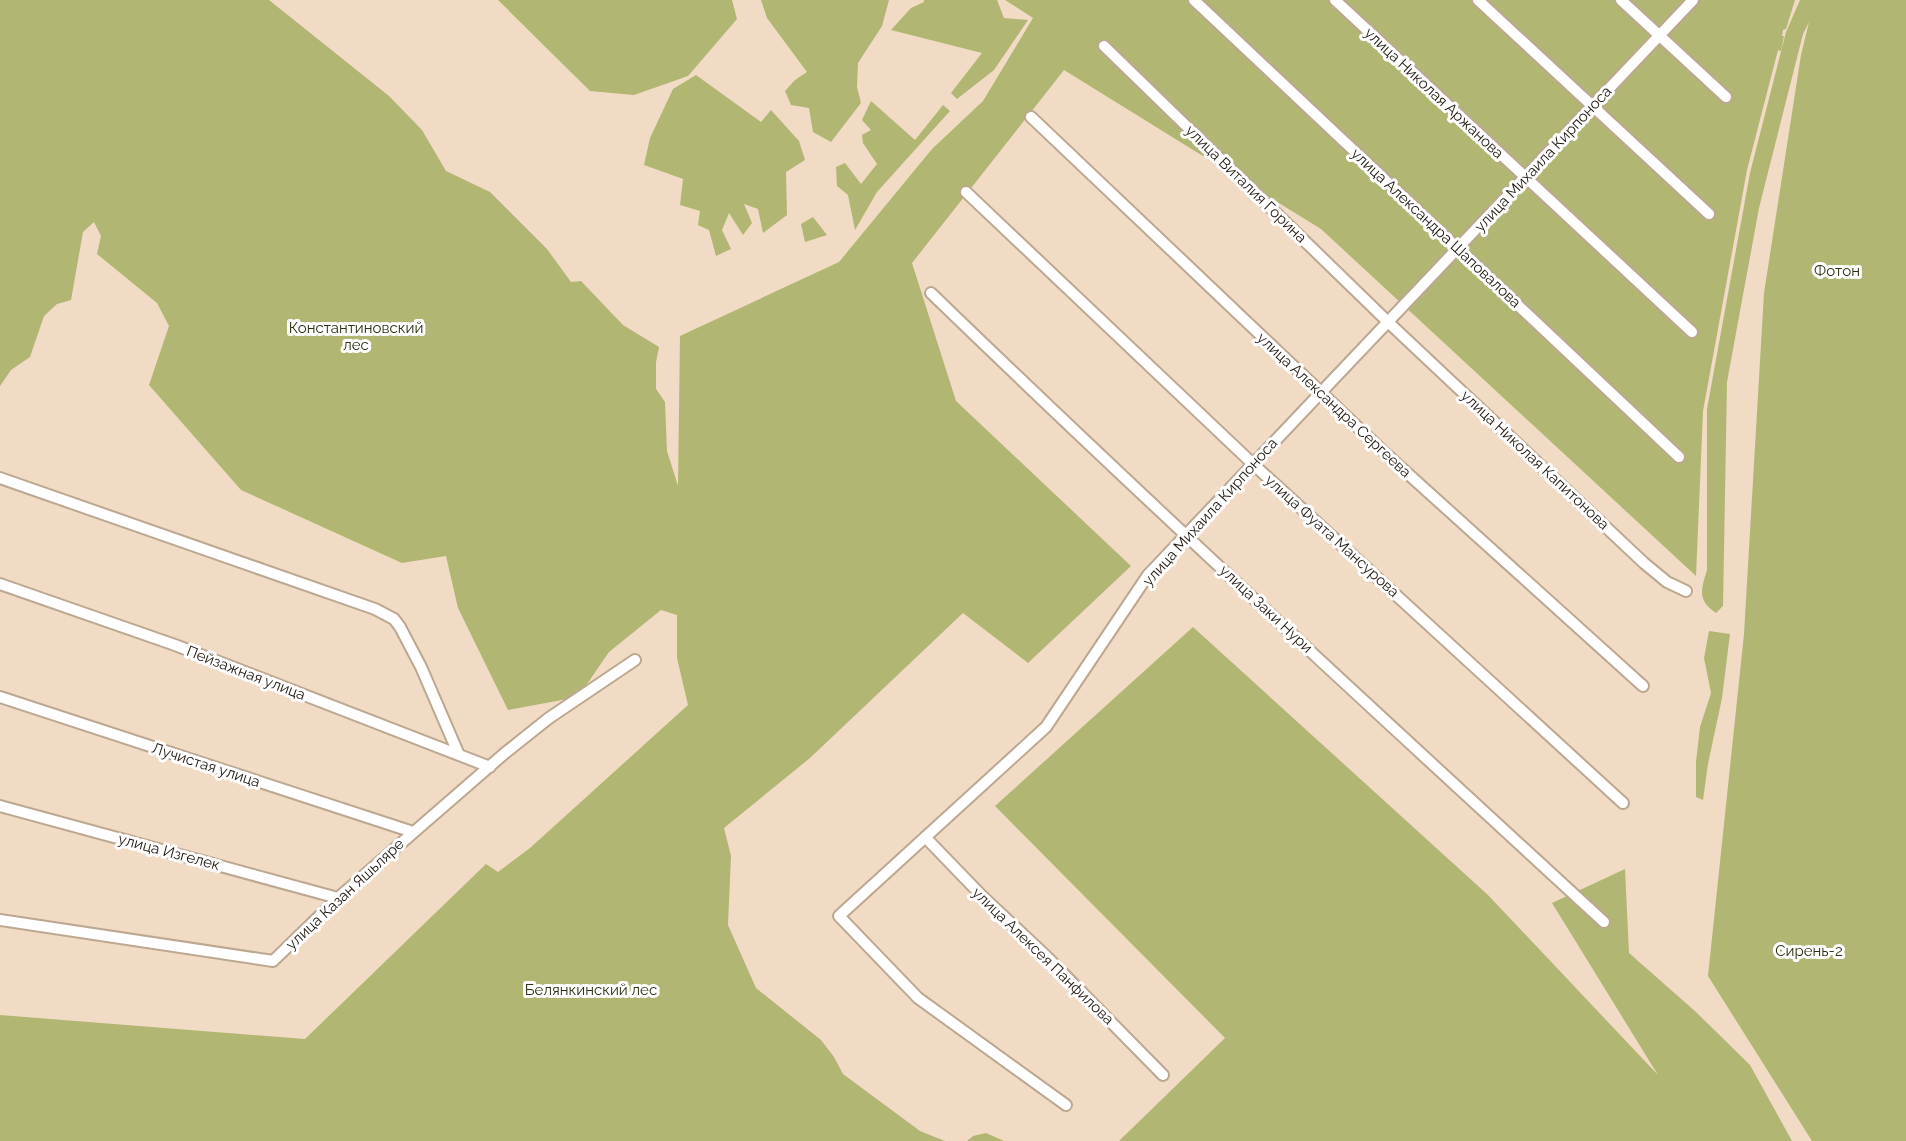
<svg xmlns="http://www.w3.org/2000/svg" width="1906" height="1141" font-family="Raleway,sans-serif">
<style>
.green{fill:#b1b673}
.lines{fill:none;stroke-linecap:round;stroke-linejoin:round}
.minor-casing{stroke:#bca791;stroke-width:14}
.minor{stroke:#fff;stroke-width:10}
.labels{text-anchor:middle;stroke-width:6;stroke-linejoin:round;paint-order:stroke}
.street-label{font-size:15px;fill:#1f170f;stroke:#fff}
.park-label{font-size:15px;fill:#2e3011;stroke:#fff}
</style>
<rect width="100%" height="100%" fill="#f1dbc4"/>
<!-- green -->
<path class="green" d="M0,0H269L389,96L422,130L446,171L490,192L547,249L571,282L581,281L623,325L659,347L656,362V389L665,402L667,451L678,486L680,336L839,262L932,149L983,101L1033,18L1005,0H1795L1786,29L1783,30L1782,36H1784L1781,51L1778,50L1747,170L1703,411L1696,576L1321,229L1064,70L912,263L956,401L1131,566L1028,663L963,613L810,758L724,828L731,856L728,925L756,988L821,1040L834,1057L843,1074L920,1131L945,1141H0V1015L305,1039L486,864L498,872L530,848L688,705L677,658V615L661,610L609,652L578,697L508,710L458,608L446,556L402,563L241,490L149,385L169,326L157,303L97,254L101,236L94,222L83,232L71,300L57,304L44,316L30,357L11,370L0,386Z
M498,0H732L737,19L688,76L634,95L590,91Z
M761,0H889L882,26L858,63L857,87L861,103L831,142L813,132L809,108L791,105L785,91L795,80L807,72L767,18Z
M924,0H997L1004,18L1028,20L994,70L957,99L951,93L982,53L891,30L911,8L924,2Z
M1800,0H1906V1141H1812L1708,976L1744,634L1764,293L1801,55L1809,22L1803,34L1759,208L1727,382L1723,606L1716,613C1697,600 1701,590 1707,570V409L1750,173L1786,32Z
M696,75L761,122L771,110L799,141L805,160L786,172L787,215L763,233L758,209L744,204L752,223L743,235L729,213L722,230L731,249L716,256L709,230L698,225L700,211L680,205L683,179L644,165L650,138L673,89Z
M871,101L915,140L943,105L950,111L877,192L855,230L848,195L837,186L836,167L845,163L861,184L877,164L863,143L862,135L871,130L862,120Z
M813,217L827,235L805,242L801,224Z
M1193,627L1488,895L1658,1075L1552,903L1625,869L1629,953L1696,1012L1750,1065L1792,1141H1119L1225,1038L995,806Z
M1709,631L1730,634L1722,698L1708,764L1703,800L1696,797V762L1700,727L1711,693L1704,658Z
M986,1133L1004,1141H967L973,1136Z"/>
<g class="lines">
<!-- minor casing -->
<g class="minor-casing">
<path id="minor" d="M1194,0L1679,457
M1335,0L1692,332
M1478,0L1709,214
M1621,0L1726,97
M1104,46L1388,322L1644,563L1667,582L1686,591
M1031,117L1386,454L1643,686
M966,192L1253,464L1623,803
M931,293C1152,507 1378,714 1604,922
M0,478L375,609L394,619L400,627L421,667L459,755
M0,584L175,645L490,767
M0,697L413,832
M0,806L338,898
M925,837L982,896L1047,957L1163,1075
M0,920L273,961L338,898L505,753L549,718L635,660
M1066,1105L918,998L839,916L1046,727L1148,575L1693,0"/>
</g>
<!-- minor -->
<use href="#minor" class="minor"/>
</g>
<g class="labels">
<!-- street labels -->
<g class="street-label">
<text transform="translate(1434 93) rotate(43)" y="5">улица Николая Аржанова</text>
<text transform="translate(1543 159) rotate(-47)" y="5">улица Михаила Кирпоноса</text>
<text transform="translate(1246 184) rotate(44)" y="5">улица Виталия Горина</text>
<text transform="translate(1436 228) rotate(43)" y="5">улица Александра Шаповалова</text>
<text transform="translate(1334 405) rotate(43)" y="5">улица Александра Сергеева</text>
<text transform="translate(1535 460) rotate(43)" y="5">улица Николая Капитонова</text>
<text transform="translate(1210 512) rotate(-48)" y="5">улица Михаила Кирпоноса</text>
<text transform="translate(1332 536) rotate(42)" y="5">улица Фуата Мансурова</text>
<text transform="translate(1266 609) rotate(43)" y="5">улица Заки Нури</text>
<text transform="translate(246 673) rotate(21)" y="5">Пейзажная улица</text>
<text transform="translate(206 765) rotate(18)" y="5">Лучистая улица</text>
<text transform="translate(169 852) rotate(15)" y="5">улица Изгелек</text>
<text transform="translate(345 894) rotate(-43)" y="5">улица Казан Яшьляре</text>
<text transform="translate(1043 956) rotate(44)" y="5">улица Алексея Панфилова</text>
</g>
<!-- park labels -->
<g class="park-label">
<text x="1837" y="276">Фотон</text>
<text x="356" y="333">Константиновский<tspan x="356" dy="17">лес</tspan></text>
<text x="1809" y="956">Сирень-2</text>
<text x="591" y="995">Белянкинский лес</text>
</g>
</g>
</svg>
